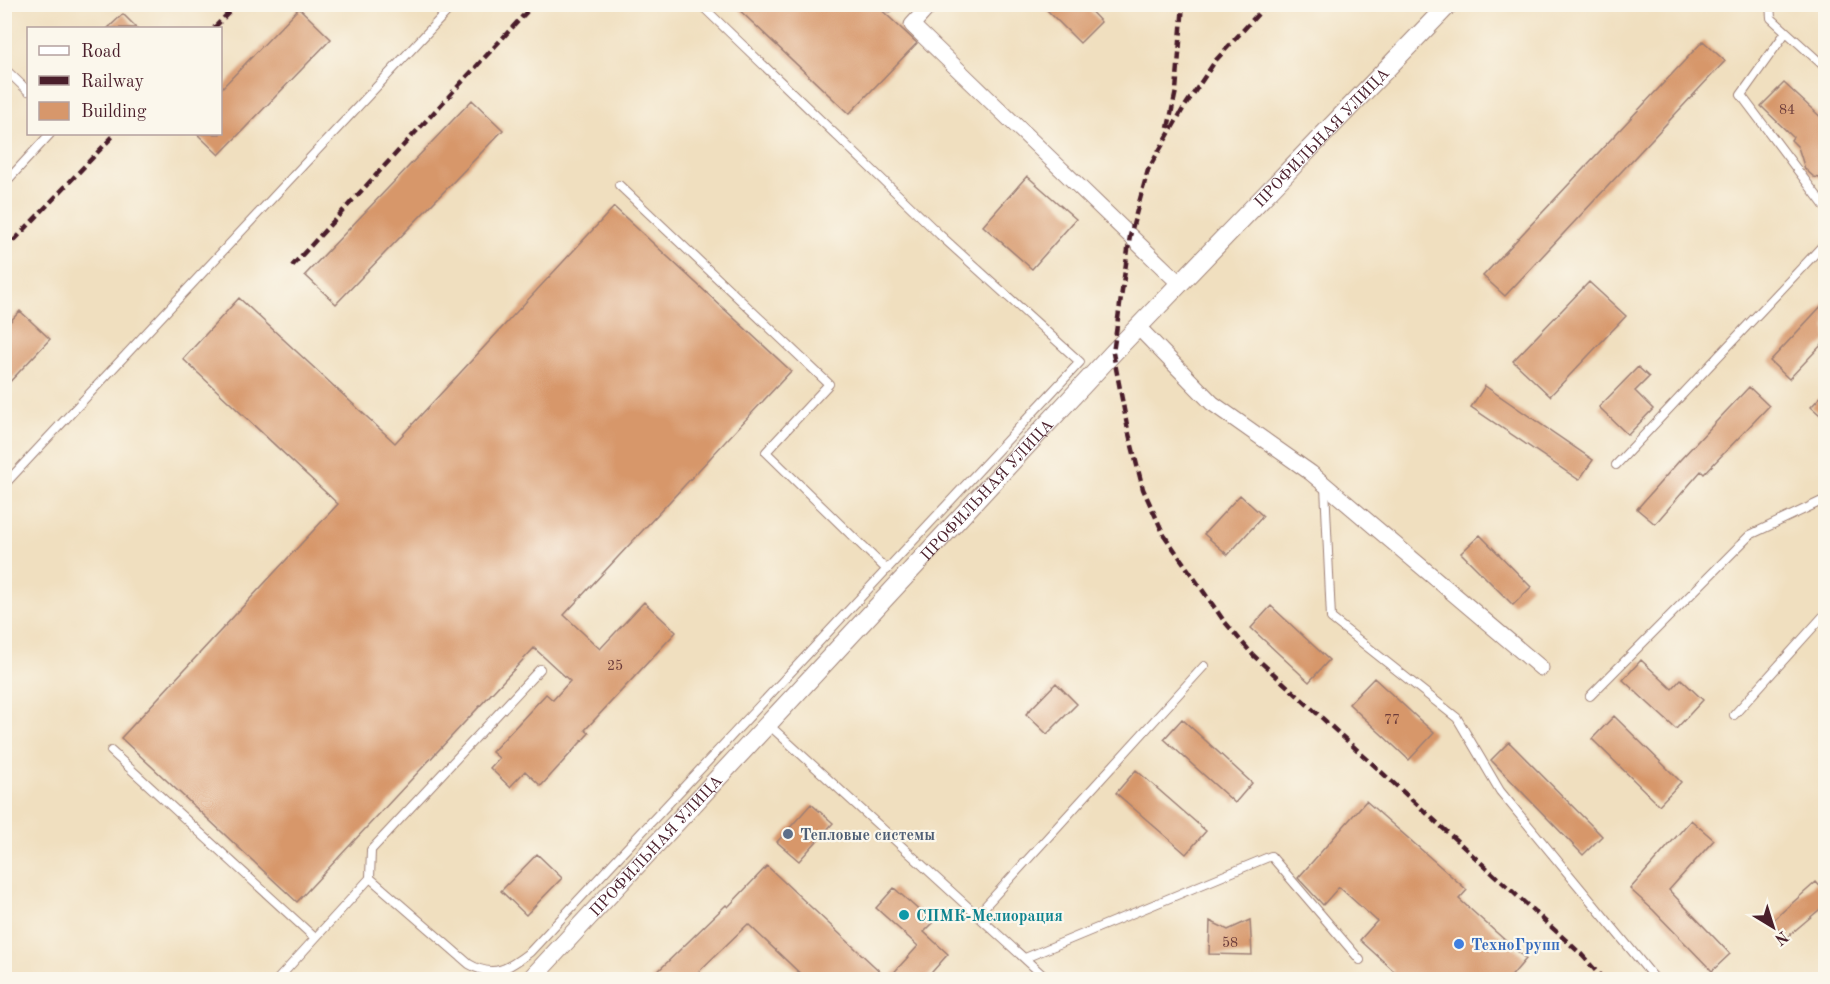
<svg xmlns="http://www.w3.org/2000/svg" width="1830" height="984" font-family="'Old Standard TT',serif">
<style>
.building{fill:#d7976b}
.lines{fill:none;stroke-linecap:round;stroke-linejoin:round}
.service-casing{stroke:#9d7f75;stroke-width:10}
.minor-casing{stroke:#9d7f75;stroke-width:17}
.tertiary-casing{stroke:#9d7f75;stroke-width:20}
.service{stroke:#fff;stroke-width:8}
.minor{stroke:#fff;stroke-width:15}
.tertiary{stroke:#fff;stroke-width:18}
.rail{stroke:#4a1f2b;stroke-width:4.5;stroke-dasharray:9 4.5;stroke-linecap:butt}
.service-dot{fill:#5c6f8a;stroke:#fbf7ec;stroke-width:2}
.culture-dot{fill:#0f9aa8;stroke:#fbf7ec;stroke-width:2}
.shop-dot{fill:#3f7fe0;stroke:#fbf7ec;stroke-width:2}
.labels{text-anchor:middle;stroke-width:4.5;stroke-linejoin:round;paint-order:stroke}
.number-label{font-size:14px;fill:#6d3d3b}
.street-label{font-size:16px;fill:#4a1f2b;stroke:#fbf7ec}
.service-label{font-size:16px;font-weight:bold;fill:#4e5e75;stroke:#fbf7ec;text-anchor:start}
.culture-label{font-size:16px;font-weight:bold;fill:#0d838f;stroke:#fbf7ec;text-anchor:start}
.shop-label{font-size:16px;font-weight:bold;fill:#366cbe;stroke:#fbf7ec;text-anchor:start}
</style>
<rect width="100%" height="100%" fill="#fbf7ec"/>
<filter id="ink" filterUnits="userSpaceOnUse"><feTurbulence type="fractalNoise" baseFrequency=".0167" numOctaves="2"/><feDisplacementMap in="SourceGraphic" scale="12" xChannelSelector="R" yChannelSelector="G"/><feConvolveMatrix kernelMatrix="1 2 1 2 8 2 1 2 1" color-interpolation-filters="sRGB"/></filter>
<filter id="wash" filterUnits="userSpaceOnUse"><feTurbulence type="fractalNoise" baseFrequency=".008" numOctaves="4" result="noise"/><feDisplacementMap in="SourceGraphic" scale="24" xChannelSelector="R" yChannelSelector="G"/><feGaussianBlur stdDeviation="1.35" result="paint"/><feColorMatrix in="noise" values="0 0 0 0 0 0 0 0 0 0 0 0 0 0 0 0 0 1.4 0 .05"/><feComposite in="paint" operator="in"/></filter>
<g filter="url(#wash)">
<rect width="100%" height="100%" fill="#f0dfbf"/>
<g id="blocks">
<!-- building -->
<path class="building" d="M733,4H875L917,43L849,114Z
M1041,4H1084L1101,22L1080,43Z
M299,8L331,39L219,155L197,134H220V90Z
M123,14L137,28H108Z
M1703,41L1725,61L1505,296L1483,276Z
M1784,83L1826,122V179L1814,177L1805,169L1798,147L1791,140L1793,137L1761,106Z
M472,100L503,130L336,304L305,275Z
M1027,176L1076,219L1032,269L983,226Z
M614,207L791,371L564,615L600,649L644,602L676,632L585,730L589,733L541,786L525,771L510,787L490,768L499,758L492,752L546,694L553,700L570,681L534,648L297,902L121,738L338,504L183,359L239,298L395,443Z
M1589,282L1626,316L1550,396L1513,361Z
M1826,301V340L1789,379L1770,361Z
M20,311L50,339L4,388V328Z
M1638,367L1649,377L1635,391L1653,409L1628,435L1599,407Z
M1485,386L1593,460L1579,480L1471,407Z
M1749,387L1769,406L1704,474L1701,471L1655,524L1637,509L1680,460Z
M1826,391V420L1811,407Z
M1240,495L1263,516L1228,555L1204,534Z
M1480,535L1531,587L1513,605L1461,553Z
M1271,606L1329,660L1309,682L1251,628Z
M1641,660L1672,689L1681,679L1703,700L1676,729L1623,680Z
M1374,678L1434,733L1409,760L1349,704Z
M1056,683L1077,704L1047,734L1026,714Z
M1614,716L1681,782L1659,805L1592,739Z
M1182,719L1252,783L1235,803L1164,739Z
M1509,742L1602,836L1583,855L1491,760Z
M1136,770L1206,831L1186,854L1116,793Z
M1366,801L1467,890L1459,899L1526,959L1508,980H1386L1394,971L1360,940L1377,921L1339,887L1323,905L1298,878Z
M811,804L833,823L799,861L777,842Z
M1691,820L1714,840L1669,890L1730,954L1712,971L1653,910L1630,889Z
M537,854L562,878L526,915L501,891Z
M767,866L888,979L918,946L876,908L894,888L933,923L924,932L948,954L925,980H807L748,924L690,980H649L726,905L728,907Z
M1816,882L1826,893V904L1786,938L1771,922Z
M1250,920L1252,955L1209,954L1210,921L1228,930Z"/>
</g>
</g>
<g filter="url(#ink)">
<use href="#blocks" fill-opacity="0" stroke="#9d7f75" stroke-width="1.5"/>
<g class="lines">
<!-- service casing -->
<g class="service-casing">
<path id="service" d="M885,4L889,8
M1770,4L1771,18L1826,68
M1786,32L1741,95L1826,208
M4,68L28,91
M4,184L50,134
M619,185L829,384L766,452L887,570
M1616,465L1826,242
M4,485L454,4
M1325,486L1331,618L1457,718L1500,791L1656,980
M1590,696L1750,535L1826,499
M1734,715L1826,613
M769,725L1048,980
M111,751L315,938
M370,878L371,850L540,669
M977,915L1204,666
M1025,958L1271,856L1360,960
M4,976L8,980
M277,980L370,878L469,964C494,979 509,968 530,952L1080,362L940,235L700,4"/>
</g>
<!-- minor casing -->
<g class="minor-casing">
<path id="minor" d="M931,4L912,25L1180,284
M1138,327L1212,403L1311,473L1541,668"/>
</g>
<!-- tertiary casing -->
<g class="tertiary-casing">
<g id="tertiary">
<path id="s1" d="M530,980L1113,353L1449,4"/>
</g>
</g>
<!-- service -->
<use href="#service" class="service"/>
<!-- minor -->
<use href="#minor" class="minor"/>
<!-- tertiary -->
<use href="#tertiary" class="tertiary"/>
<!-- rail -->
<path class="rail" d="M1267,4L1216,60L1183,109L1148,170L1130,236L1113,353L1128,430L1143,489L1164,535L1224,621L1253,655L1581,954L1604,980
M214,28L237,4
M1168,128L1176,91L1183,4
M4,251L115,134
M292,266L534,4"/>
</g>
</g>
<!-- markers -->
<circle class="service-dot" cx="788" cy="834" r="6"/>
<circle class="culture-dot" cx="904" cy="915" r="6"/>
<circle class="shop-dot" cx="1459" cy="944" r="6"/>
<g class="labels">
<!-- number labels -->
<g class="number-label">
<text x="1787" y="114">84</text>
<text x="615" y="670">25</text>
<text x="1392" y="724">77</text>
<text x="1230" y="947">58</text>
</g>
<!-- street labels -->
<g class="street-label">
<text dy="6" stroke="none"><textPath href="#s1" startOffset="1156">ПРОФИЛЬНАЯ УЛИЦА</textPath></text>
<text dy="6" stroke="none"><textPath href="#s1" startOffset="670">ПРОФИЛЬНАЯ УЛИЦА</textPath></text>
<text dy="6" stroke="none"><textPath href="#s1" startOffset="184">ПРОФИЛЬНАЯ УЛИЦА</textPath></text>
</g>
<!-- service labels -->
<g class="service-label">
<text x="800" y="840">Тепловые системы</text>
</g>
<!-- culture labels -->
<g class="culture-label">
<text x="916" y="921">СПМК-Мелиорация</text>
</g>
<!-- shop labels -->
<g class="shop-label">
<text x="1471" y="950">ТехноГрупп</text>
</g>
</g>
<!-- margin -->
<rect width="1830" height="984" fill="none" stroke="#fbf7ec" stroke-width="24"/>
<!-- legend -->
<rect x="27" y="27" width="195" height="108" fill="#fbf7ec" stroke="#b4a19f" stroke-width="1.5"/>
<rect x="39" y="46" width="30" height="9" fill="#ffffff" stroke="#b4a19f" stroke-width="1.5"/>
<text x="81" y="57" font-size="18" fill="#4a1f2b">Road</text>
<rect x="39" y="76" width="30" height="9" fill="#4a1f2b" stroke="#b4a19f" stroke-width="1.5"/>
<text x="81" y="87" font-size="18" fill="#4a1f2b">Railway</text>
<rect x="39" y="102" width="30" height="18" fill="#d7976b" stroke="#b4a19f" stroke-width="1.5"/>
<text x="81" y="117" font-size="18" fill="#4a1f2b">Building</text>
<!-- north arrow -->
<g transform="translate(1773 927) rotate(142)" stroke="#fbf7ec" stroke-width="4.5" paint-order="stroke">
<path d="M0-4.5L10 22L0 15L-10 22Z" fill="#4a1f2b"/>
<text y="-9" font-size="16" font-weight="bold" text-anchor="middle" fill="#4a1f2b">N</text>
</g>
</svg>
